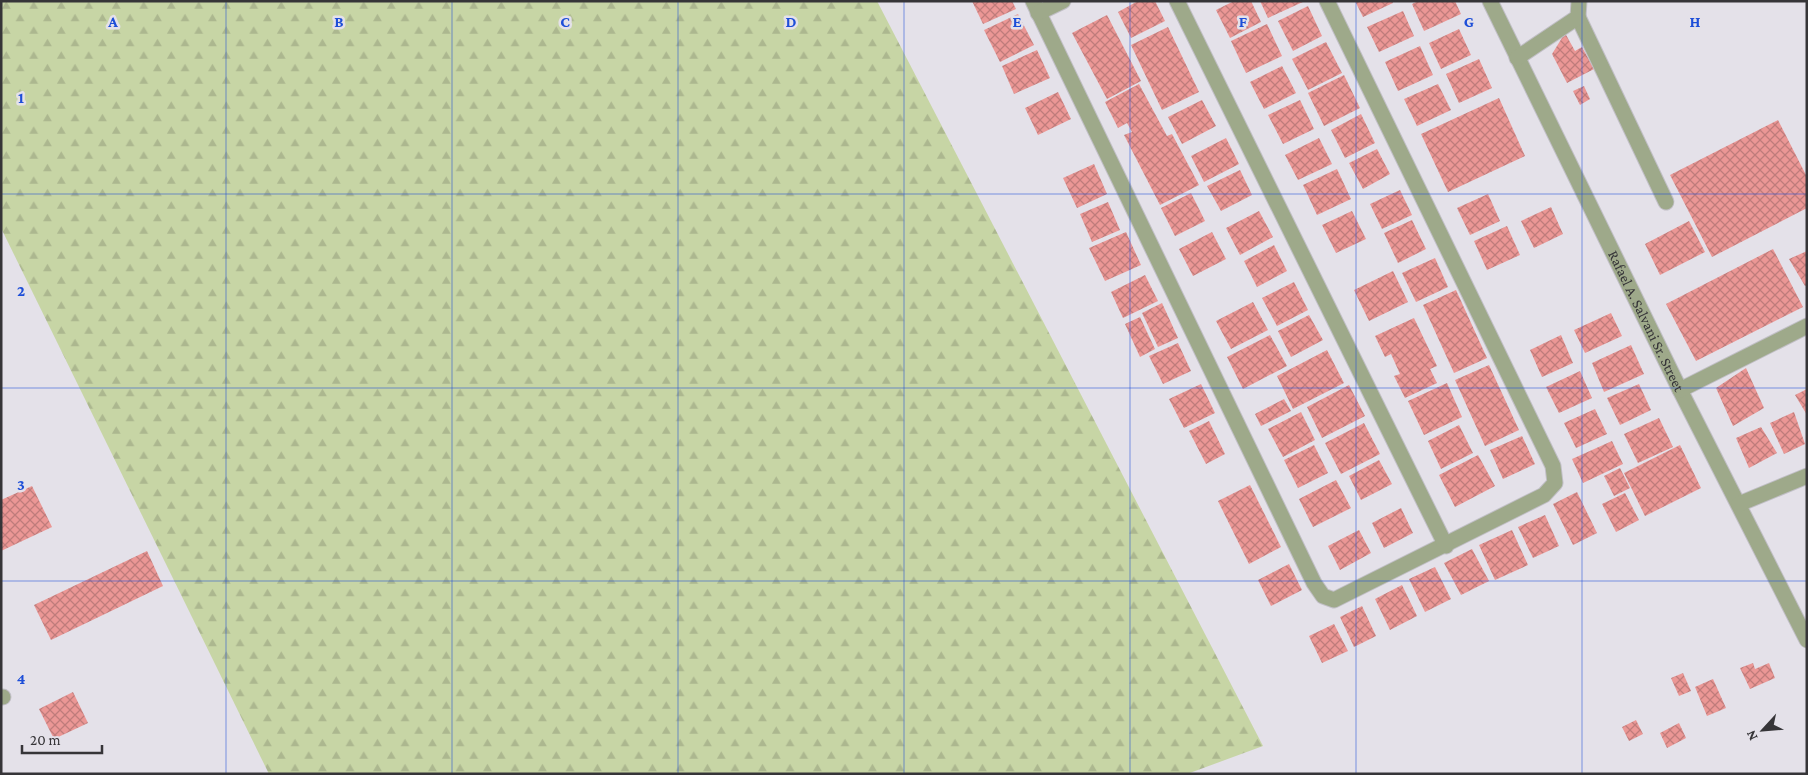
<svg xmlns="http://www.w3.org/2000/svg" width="1808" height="775" font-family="'Crimson Pro',serif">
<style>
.forest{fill:url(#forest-firs)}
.building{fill:url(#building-cross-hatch)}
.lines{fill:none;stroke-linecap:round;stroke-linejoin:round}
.minor-casing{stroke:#c1bfc6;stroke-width:17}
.minor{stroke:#9ea98a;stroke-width:15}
.grid{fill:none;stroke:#1d4ed8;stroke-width:1;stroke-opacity:0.55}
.labels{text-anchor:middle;stroke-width:5;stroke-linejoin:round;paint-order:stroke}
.street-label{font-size:15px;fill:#363538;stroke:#e4e1e9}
.grid-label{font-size:16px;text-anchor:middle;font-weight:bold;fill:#1d4ed8;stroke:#e4e1e9;stroke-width:5;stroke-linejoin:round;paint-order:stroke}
</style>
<defs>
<pattern id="forest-firs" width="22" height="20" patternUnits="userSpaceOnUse" patternTransform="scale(1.25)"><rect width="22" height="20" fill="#c7d5a5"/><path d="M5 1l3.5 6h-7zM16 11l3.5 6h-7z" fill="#acb78f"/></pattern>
<pattern id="building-cross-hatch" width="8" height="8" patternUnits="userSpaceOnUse" patternTransform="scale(1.25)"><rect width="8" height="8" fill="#eb9795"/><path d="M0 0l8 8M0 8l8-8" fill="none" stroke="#bf7c7b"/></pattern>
</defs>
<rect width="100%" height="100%" fill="#e4e1e9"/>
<!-- forest -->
<path class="forest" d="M1,1H877L1263,746L1187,774H269L1,228Z"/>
<!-- building -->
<path class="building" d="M972,1H1012L1016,9L983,24Z
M1138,1H1155L1165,21L1131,38L1118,12Z
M1234,1H1251L1261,22L1230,38L1216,10Z
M1260,1H1305L1268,18Z
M1355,1H1392L1393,3L1363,17Z
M1418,1H1455L1461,14L1424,31L1412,4Z
M1308,6L1322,36L1293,51L1278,21Z
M1403,11L1414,36L1379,52L1367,27Z
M1018,14L1034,45L1000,62L984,30Z
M1107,15L1141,81L1107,99L1072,33Z
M1267,24L1282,56L1246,73L1231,41Z
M1168,27L1199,92L1162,110L1131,45Z
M1459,29L1471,55L1441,69L1429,43Z
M1565,33L1575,51L1582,47L1594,69L1567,83L1552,54Z
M1326,42L1342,73L1308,90L1292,59Z
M1420,46L1433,75L1398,91L1385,62Z
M1037,50L1050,78L1014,94L1002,66Z
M1479,59L1492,88L1459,103L1446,74Z
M1282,66L1296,93L1264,109L1250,82Z
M1344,75L1360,108L1324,126L1308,93Z
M1139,84L1167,136L1172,134L1199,185L1160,205L1124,135L1132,132L1127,123L1118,128L1105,102Z
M1438,84L1451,110L1417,126L1404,99Z
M1584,86L1590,99L1580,105L1573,91Z
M1058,92L1071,119L1038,135L1025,108Z
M1499,98L1525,156L1448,192L1421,134Z
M1202,100L1216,126L1182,144L1168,117Z
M1300,100L1314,129L1283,144L1268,115Z
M1361,114L1375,143L1345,158L1331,130Z
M1778,120L1807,177V208L1712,257L1670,175Z
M1226,138L1239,164L1204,182L1191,156Z
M1319,138L1332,164L1298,180L1285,155Z
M1377,149L1390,174L1363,189L1349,163Z
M1094,164L1107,194L1077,208L1063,178Z
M1337,169L1351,199L1317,215L1303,185Z
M1240,170L1252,195L1221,211L1207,186Z
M1400,190L1412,215L1382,229L1370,204Z
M1191,193L1205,221L1175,236L1161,208Z
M1488,194L1500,221L1470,235L1457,208Z
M1108,202L1120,230L1092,242L1080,214Z
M1551,207L1563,234L1534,248L1521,221Z
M1259,211L1273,237L1240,255L1226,228Z
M1352,211L1366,239L1336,253L1322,225Z
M1412,220L1426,249L1398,263L1384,233Z
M1689,221L1705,252L1660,275L1645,244Z
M1507,226L1520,255L1487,270L1474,241Z
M1126,232L1141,265L1105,281L1089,248Z
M1212,232L1226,259L1193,276L1179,249Z
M1274,245L1287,271L1257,287L1244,261Z
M1773,249L1803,307L1696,361L1666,304Z
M1807,251V285L1805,286L1789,259Z
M1435,258L1448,287L1416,302L1402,273Z
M1393,271L1408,302L1369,321L1354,290Z
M1145,275L1158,301L1123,318L1111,292Z
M1294,282L1308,310L1277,326L1262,298Z
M1456,290L1487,358L1454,373L1423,305Z
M1253,302L1268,330L1231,349L1216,321Z
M1162,303L1178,338L1158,347L1142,313Z
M1611,313L1622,336L1585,353L1574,330Z
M1309,315L1323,340L1291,357L1278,331Z
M1140,317L1155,349L1140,357L1125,324Z
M1414,318L1437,366L1430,369L1437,383L1405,398L1394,376L1400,374L1391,354L1385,357L1375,336Z
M1270,335L1287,366L1243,389L1227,357Z
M1561,335L1573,363L1542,377L1530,350Z
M1178,343L1191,371L1163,384L1149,356Z
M1631,345L1644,374L1604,392L1592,363Z
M1327,350L1344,383L1293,409L1277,376Z
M1489,365L1519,430L1485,446L1455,380Z
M1746,368L1764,408L1733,426L1716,388Z
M1580,371L1592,398L1559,413L1546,387Z
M1447,383L1462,417L1424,435L1408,401Z
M1201,384L1215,413L1184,428L1169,399Z
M1639,384L1651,410L1620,425L1607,398Z
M1349,385L1365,416L1322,438L1307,407Z
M1807,389V415L1795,395Z
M1284,399L1291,411L1261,426L1255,414Z
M1595,409L1607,434L1576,448L1564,423Z
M1301,412L1315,440L1283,457L1268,429Z
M1794,412L1805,444L1784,454L1770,423Z
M1659,418L1673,447L1638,463L1624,434Z
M1209,421L1225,454L1206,464L1189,431Z
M1364,423L1380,454L1341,474L1325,443Z
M1459,425L1473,453L1441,469L1428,441Z
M1761,427L1777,453L1749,468L1736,438Z
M1522,436L1535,464L1503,479L1490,450Z
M1612,441L1623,464L1583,483L1572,459Z
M1314,445L1328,473L1298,488L1284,460Z
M1680,445L1701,488L1645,516L1624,473Z
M1478,455L1495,486L1455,507L1439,475Z
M1379,460L1392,484L1361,500L1349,476Z
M1620,468L1630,488L1614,496L1604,476Z
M1336,480L1351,508L1313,527L1299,499Z
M1250,485L1281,547L1249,564L1218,501Z
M32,486L52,527L1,551V500Z
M1577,492L1597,533L1573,545L1553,504Z
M1625,493L1639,520L1616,532L1602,504Z
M1401,508L1413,533L1384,548L1372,523Z
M1545,515L1559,546L1533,558L1518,527Z
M1359,530L1371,553L1340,570L1328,546Z
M1512,530L1528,565L1495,580L1479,545Z
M1472,549L1489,581L1461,595L1444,563Z
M147,551L163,586L51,640L34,605Z
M1289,564L1302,590L1271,606L1258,580Z
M1435,567L1451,599L1425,612L1409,579Z
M1402,585L1417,616L1390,630L1375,599Z
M1362,606L1376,636L1354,647L1340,617Z
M1334,624L1348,651L1322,663L1309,636Z
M1753,663L1755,669L1769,663L1775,678L1750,689L1740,668Z
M1683,673L1691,691L1679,696L1671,678Z
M1713,679L1726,708L1707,716L1695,687Z
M73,692L88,723L54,739L39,709Z
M1636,720L1643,734L1629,741L1622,727Z
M1679,723L1686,738L1667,748L1660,733Z"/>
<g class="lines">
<!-- minor casing -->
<g class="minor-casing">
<g id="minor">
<path d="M1033,1L1314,583L1323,596L1334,600L1544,495L1555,483L1553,466L1327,1"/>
<path d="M1177,1L1446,546"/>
<path id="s1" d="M1490,1L1680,390L1807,640"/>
<path d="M1038,13L1063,1"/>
<path d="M1578,17L1666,202"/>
<path d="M1517,58L1578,17L1579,1"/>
<path d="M1680,390L1807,326"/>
<path d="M1739,504L1807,476"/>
<path d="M1,697H3"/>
</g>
</g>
<!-- minor -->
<use href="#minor" class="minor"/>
</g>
<!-- grid -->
<path class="grid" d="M226,1V774M452,1V774M678,1V774M904,1V774M1130,1V774M1356,1V774M1582,1V774M1,194H1807M1,388H1807M1,581H1807"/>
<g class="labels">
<!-- street labels -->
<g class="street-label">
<text dy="5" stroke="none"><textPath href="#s1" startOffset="356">Rafael A. Salvani Sr. Street</textPath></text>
</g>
</g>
<g class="grid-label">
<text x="113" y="27">A</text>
<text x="339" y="27">B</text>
<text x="565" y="27">C</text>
<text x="791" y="27">D</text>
<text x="1017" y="27">E</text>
<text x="1243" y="27">F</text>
<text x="1469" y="27">G</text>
<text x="1695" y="27">H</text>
<text x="21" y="103">1</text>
<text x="21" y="296">2</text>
<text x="21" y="490">3</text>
<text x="21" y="684">4</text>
</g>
<!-- border -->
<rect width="1808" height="775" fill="none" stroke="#363538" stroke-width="5"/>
<!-- north arrow -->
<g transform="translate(1763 730) rotate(244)" stroke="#e4e1e9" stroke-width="4" paint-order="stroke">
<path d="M0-4L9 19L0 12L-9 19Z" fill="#363538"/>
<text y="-8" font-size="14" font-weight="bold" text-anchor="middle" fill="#363538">N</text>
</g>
<!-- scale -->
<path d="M22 745v8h80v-8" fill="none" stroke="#363538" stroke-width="2.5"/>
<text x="30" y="745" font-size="15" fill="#363538" stroke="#e4e1e9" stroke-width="4" paint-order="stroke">20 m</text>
</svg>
